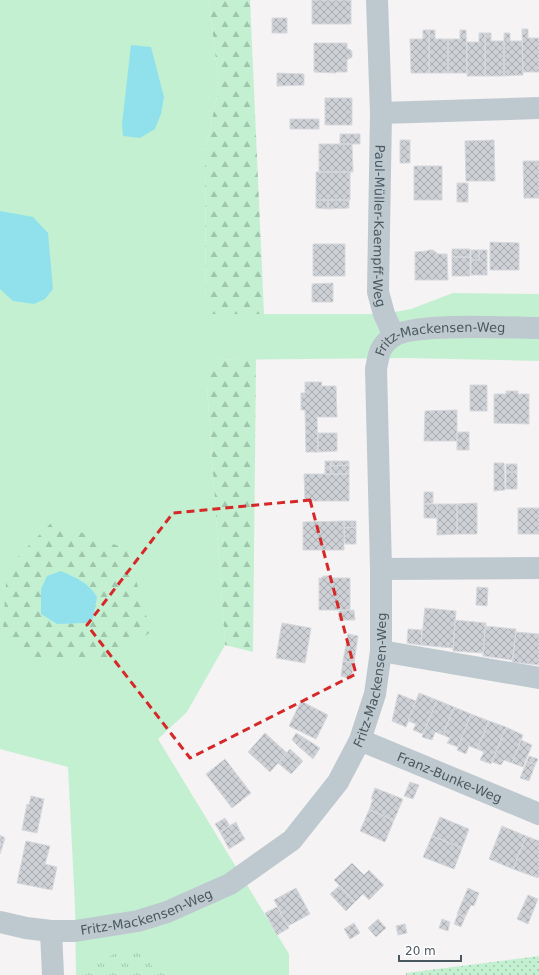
<svg xmlns="http://www.w3.org/2000/svg" width="539" height="975" font-family="'DejaVu Sans',sans-serif">
<style>
.grass{fill:#c3f0d1}
.forest{fill:url(#forest-firs);fill-rule:evenodd}
.park{fill:url(#park-tufts)}
.garden{fill:url(#garden-dots)}
.water{fill:#91e1ed}
.building{fill:url(#building-cross-hatch);stroke:#d7d9de}
.lines{fill:none;stroke-linecap:round;stroke-linejoin:round}
.minor{stroke:#bec8cf;stroke-width:22}
.marked{fill:none;stroke:#d62828;stroke-width:3;stroke-dasharray:8 5;stroke-linejoin:round}
.labels{text-anchor:middle;stroke-width:3;stroke-linejoin:round;paint-order:stroke}
.street-label{font-size:13px;fill:#4a5860;stroke:#fff}
</style>
<defs>
<pattern id="forest-firs" width="22" height="20" patternUnits="userSpaceOnUse"><rect width="22" height="20" fill="#c3f0d1"/><path d="M5 1l3.5 6h-7zM16 11l3.5 6h-7z" fill="#a0c5ad"/></pattern>
<pattern id="park-tufts" width="24" height="20" patternUnits="userSpaceOnUse"><rect width="24" height="20" fill="#c3f0d1"/><path d="M3 7l-1-3M5 7V3M7 7l1-3M15 17l-1-3M17 17v-4M19 17l1-3" fill="none" stroke="#a0c5ad"/></pattern>
<pattern id="garden-dots" width="8" height="8" patternUnits="userSpaceOnUse"><rect width="8" height="8" fill="#c3f0d1"/><path d="M2 2h.1M6 6h.1" fill="none" stroke="#a0c5ad" stroke-width="1.8" stroke-linecap="round"/></pattern>
<pattern id="building-cross-hatch" width="8" height="8" patternUnits="userSpaceOnUse"><rect width="8" height="8" fill="#cdd0d5"/><path d="M0 0l8 8M0 8l8-8" fill="none" stroke="#a8acb0"/></pattern>
</defs>
<rect width="100%" height="100%" fill="#f5f3f3"/>
<!-- grass -->
<path class="grass" d="M0,0H209L219,87L205,151L206,314H384L411,309L453,293L539,294V361L405,358L207,360V386L225,645L187,712L158,739L289,954V975H76L75,906L68,767L0,749Z"/>
<!-- forest -->
<path class="forest" d="M209,0H250L264,314H206L205,151L219,87Z
M256,359L253,652L225,645L207,386V360Z
M52,522L127,549L151,632L107,661L22,656L3,629L7,568ZM79,579L92,588L97,597L93,618L85,623L57,624L41,614V589Z"/>
<!-- park -->
<path class="park" d="M139,953L150,962L153,969L168,975H82L90,966L114,954Z"/>
<!-- garden -->
<path class="garden" d="M539,956V975H406V973Z"/>
<!-- water -->
<path class="water" d="M131,45L151,47L164,97L161,114L155,129L140,138L123,136L122,124Z
M0,211L33,217L48,233L53,289L45,299L34,304L13,301L0,289Z
M61,571C76,578 88,582 97,597L93,619L85,623L57,624L41,614V589L47,576Z"/>
<!-- building -->
<path class="building" d="M312,0H351V24H312Z
M272,18H287V33H272Z
M522,29H528V38H539V72H523Z
M423,30H429V73H411L410,39H423Z
M429,30H435V39H448V73H429Z
M460,30H466L467,73H448V39H460Z
M479,33H485V76H467V42H479Z
M485,33H491V41H504V76H485Z
M504,33H510V41H522L523,75L504,76Z
M314,43H347V48L352,51V57L347,60V72H336V73L314,72Z
M277,73L304,74V85L277,86Z
M325,98H352V125H325Z
M290,119H319V129H290Z
M340,134H360V144H340Z
M400,140H410V163H400Z
M494,140L495,181H466L465,141Z
M319,144H352L353,172H319Z
M523,161H539V198H524Z
M414,166H442V200H414Z
M316,172H350V200H316Z
M457,183H468V202H457Z
M316,200H328V209L316,208Z
M328,200H349V208L328,209Z
M490,242L519,243V270H490Z
M313,244H345V276H313Z
M452,249H470V257H452Z
M429,250H433L438,254H447L448,280H415V252L427,251Z
M471,250H479V260H471Z
M479,250H487V275H471V260H479Z
M452,257H470V276H452Z
M333,283V302H312V284Z
M305,382H322L321,386H336L337,417H317L318,452H306L305,410H301V393H305Z
M470,385H487V411H470Z
M506,391H518V394H529V424L494,423V394H506Z
M457,410V441H424L425,411Z
M457,432H469V450H457Z
M318,433H337V451L318,452Z
M325,461H331V474H325Z
M331,461H349V465L330,466Z
M494,463H504L505,490L494,491Z
M506,464H517V472H506Z
M349,465V474H331L330,466Z
M506,472H517V489H506Z
M304,474H349V501H305Z
M424,492H433V503L424,504Z
M477,503V534H457V504Z
M424,504H437V518H424Z
M437,504H457V534L437,535Z
M518,508H539V534H518Z
M344,521V550H303V522Z
M344,521H356V527L344,528Z
M356,527V544H345L344,528Z
M323,576H331L332,578H350V610H319V578H322Z
M477,587L488,588L487,606L476,605Z
M425,608L456,611L453,648L421,645Z
M354,610L355,620H339V611Z
M455,620L486,623L483,653L453,651Z
M282,623L311,628L305,663L276,658Z
M485,626L516,629L513,660L483,656Z
M408,629L422,630L421,645L407,643Z
M516,632L539,634V665L512,662Z
M348,634L358,636L354,663L343,661Z
M343,661L354,663L351,679L341,676Z
M419,693L437,700L423,734L413,730L416,724L408,721Z
M398,694L416,701L406,727L392,721Z
M437,700L454,707L443,735L435,732L432,740L422,737Z
M301,701L328,715L316,739L289,726Z
M454,707L471,714L458,747L447,743L450,738L443,735Z
M471,714L489,721L477,749L469,746L466,754L457,750Z
M489,721L506,727L491,764L480,760L484,752L477,749Z
M506,727L523,735L512,763L504,760L501,765L492,762Z
M265,733L287,753L270,772L248,752Z
M296,733L303,737L298,746L292,740Z
M303,737L320,748L313,759L298,746Z
M521,740L532,745L523,767L512,763Z
M290,749L303,761L291,774L278,763Z
M529,756L538,759L535,765L527,761Z
M225,759L251,793L232,808L206,774Z
M527,761L535,765L529,781L520,778Z
M410,782L419,785L413,799L404,796Z
M375,788L403,799L394,820L369,810L373,799H371Z
M31,796L44,799L37,833L22,830L27,804L29,805Z
M369,810L394,820L385,842L360,831Z
M440,817L469,829L462,848L432,836Z
M225,818L230,826L220,832L215,824Z
M236,822L240,831L225,841L220,832Z
M502,826L526,836L513,869L489,859Z
M240,831L245,839L229,849L225,841Z
M0,835L5,838L0,854Z
M432,836L462,848L454,869L423,857Z
M526,836L539,841V875L538,878L513,869Z
M26,841L50,846L45,864L57,867L52,890L17,883Z
M352,863L364,875L369,870L384,885L369,900L363,894L355,902L334,880Z
M339,886L355,902L346,911L330,894Z
M296,888L310,914L288,926L274,900Z
M468,888L479,893L474,906L471,905L465,917L457,914Z
M528,895L538,899L528,924L517,919Z
M277,907L289,928L277,935L265,913Z
M458,914L465,917L461,927L454,924Z
M378,919L386,928L376,937L368,928Z
M442,919L450,922L448,931L439,928Z
M354,923L360,933L350,939L344,929Z
M405,924L407,933L398,935L396,926Z"/>
<g class="lines">
<!-- minor -->
<g class="minor">
<path id="s1" d="M377,0L381,113L378,292L384,314L394,336"/>
<path d="M381,113L539,108"/>
<path d="M381,569L539,568"/>
<path d="M381,651L539,678"/>
<path id="s2" d="M360,740L539,814"/>
<path id="s3" d="M0,922L26,928L51,931H75L138,921L167,912L230,884L292,840L338,782L360,740L375,694L381,651V569L376,369C379,354 379,347 392,337C412,322 511,328 539,328"/>
<path d="M51,931L53,975"/>
</g>
</g>
<!-- marked area -->
<path class="marked" d="M310,500L356,674L190,758L87,625L173,513Z"/>
<g class="labels">
<!-- street labels -->
<g class="street-label">
<text dy="5" stroke="none"><textPath href="#s1" startOffset="226">Paul-Müller-Kaempff-Weg</textPath></text>
<text dy="5" stroke="none"><textPath href="#s3" startOffset="893">Fritz-Mackensen-Weg</textPath></text>
<text dy="5" stroke="none"><textPath href="#s3" startOffset="498">Fritz-Mackensen-Weg</textPath></text>
<text dy="5" stroke="none"><textPath href="#s2" startOffset="97">Franz-Bunke-Weg</textPath></text>
<text dy="5" stroke="none"><textPath href="#s3" startOffset="150">Fritz-Mackensen-Weg</textPath></text>
</g>
</g>
<!-- scale -->
<path d="M399 955v6h62v-6" fill="none" stroke="#4a5860" stroke-width="2"/>
<text x="405" y="955" font-size="12" fill="#4a5860" stroke="#ffffff" stroke-width="3" paint-order="stroke">20 m</text>
</svg>
